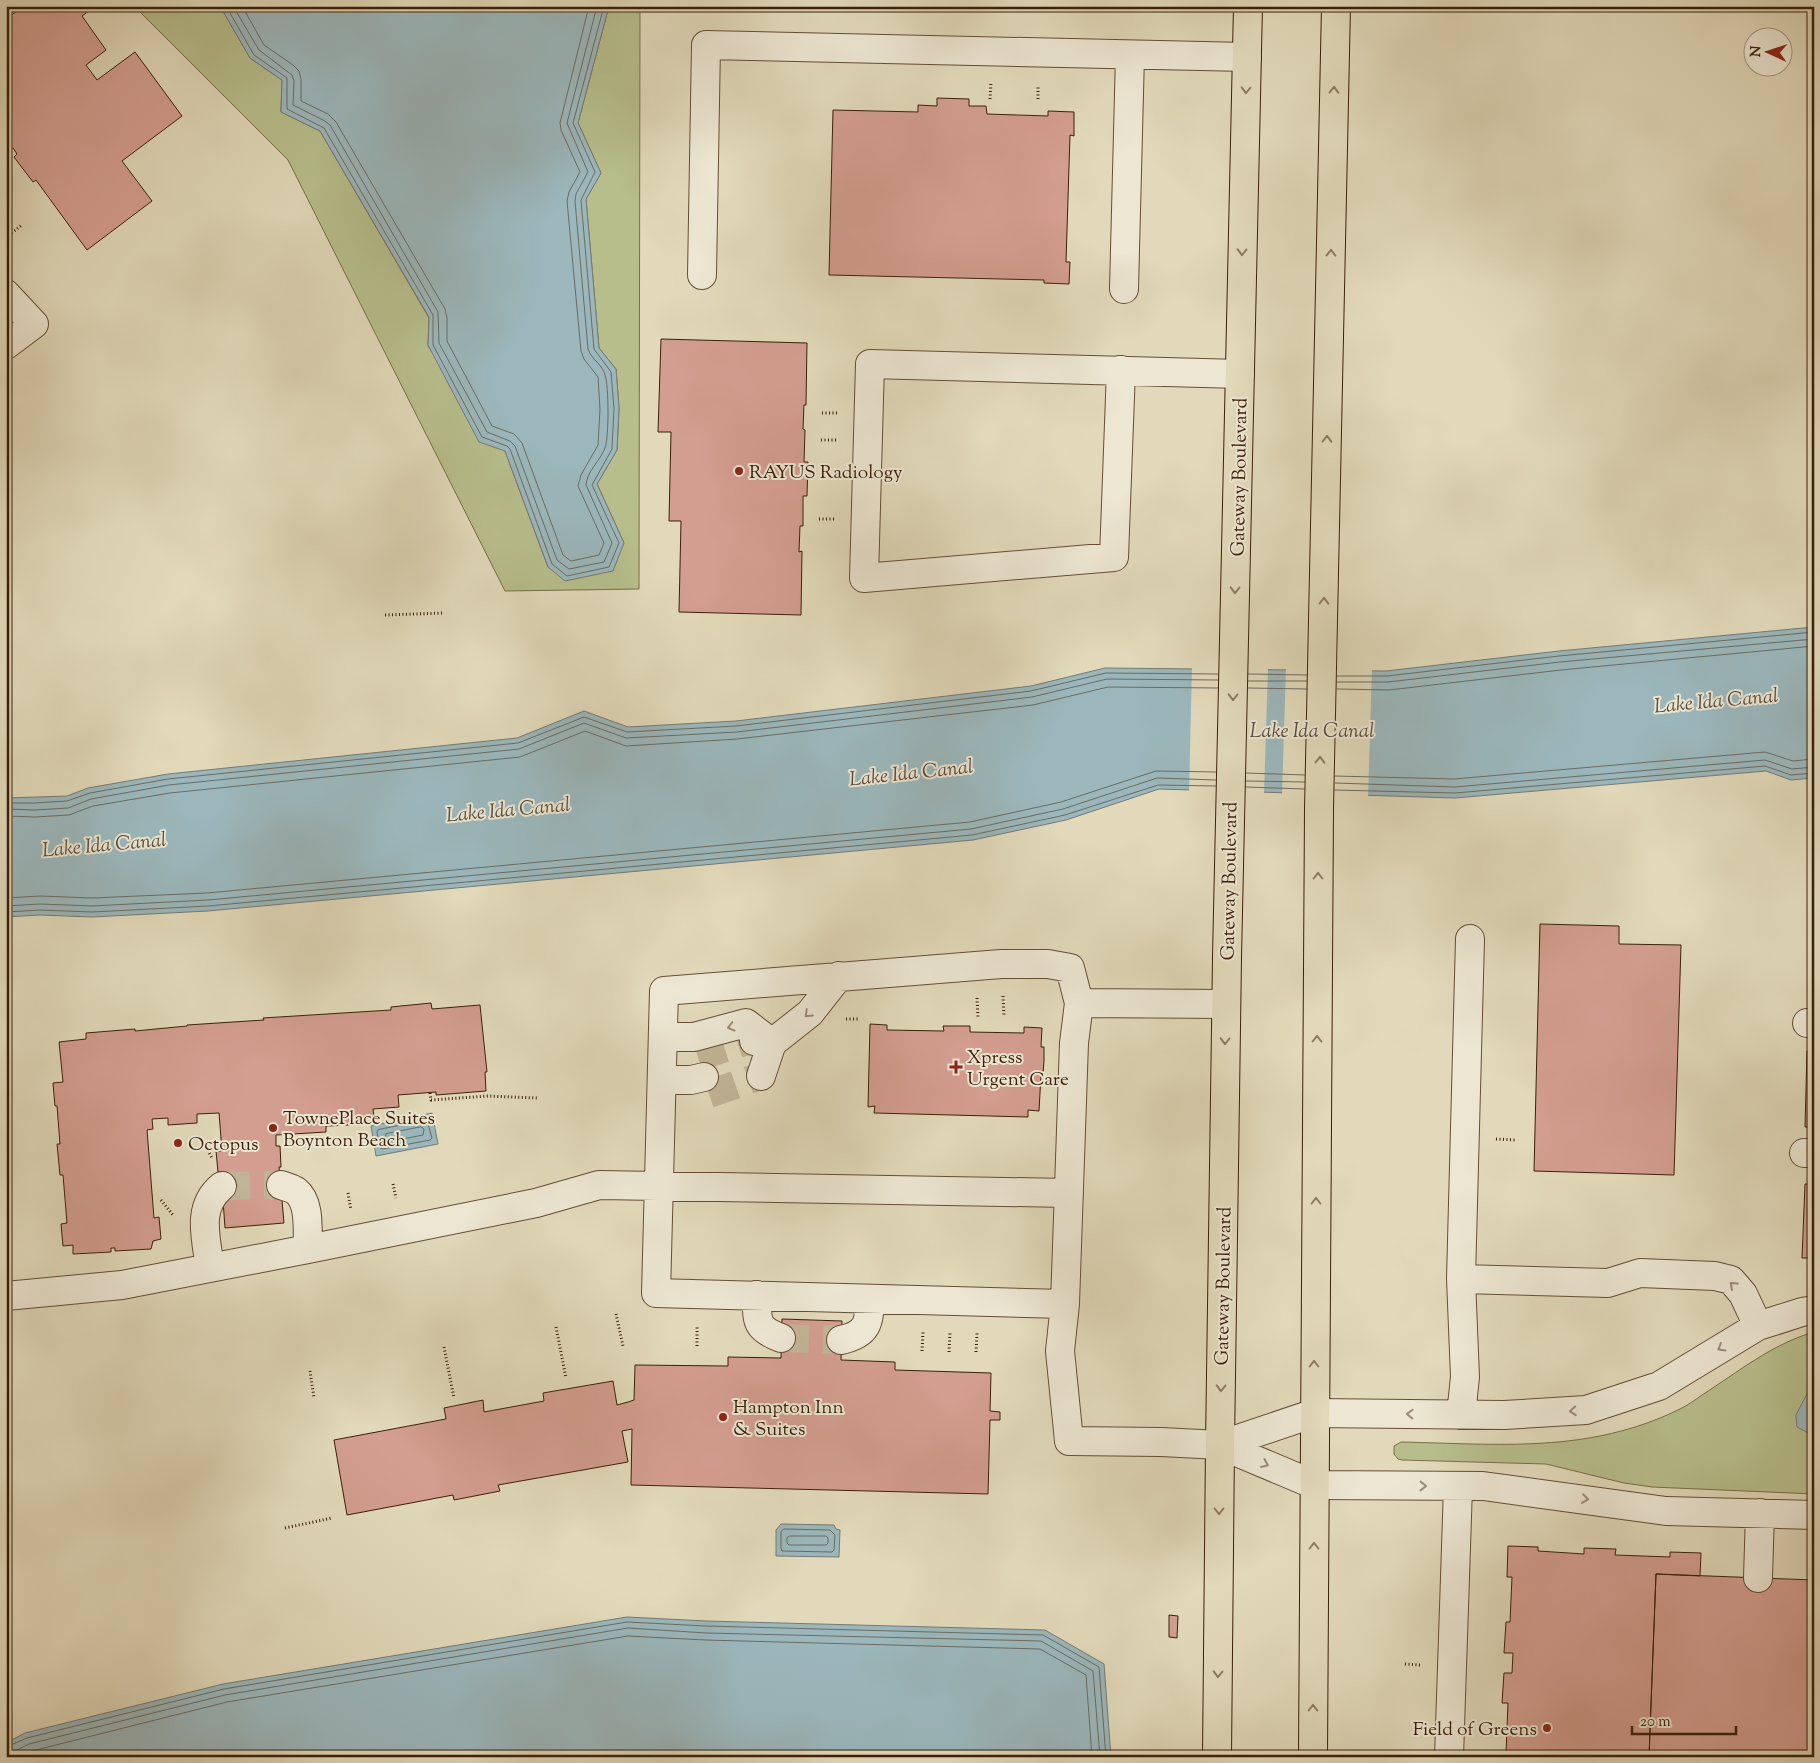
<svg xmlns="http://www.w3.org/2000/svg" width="1820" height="1763" font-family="'Sorts Mill Goudy',serif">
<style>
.green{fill:#b7be8c;stroke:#796e4a}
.water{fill:#9bb7bc;stroke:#757a74}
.pier{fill:#e1d9ba}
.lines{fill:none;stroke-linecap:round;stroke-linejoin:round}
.shore{stroke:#6b6b62;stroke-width:1}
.building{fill:#d39d8f;stroke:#3b1f08}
.minor-tunnel{stroke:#c0b496;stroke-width:28;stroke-dasharray:28 14;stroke-linecap:butt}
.minor-casing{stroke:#644e34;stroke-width:30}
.major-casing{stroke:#3b1f08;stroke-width:30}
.path{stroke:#3b1f08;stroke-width:3;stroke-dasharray:1 2.5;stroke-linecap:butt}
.minor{stroke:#ece6d2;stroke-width:28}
.major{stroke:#e1d9ba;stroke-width:28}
.oneway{stroke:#8e7c61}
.oneway2{stroke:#9c8c77}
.poi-dot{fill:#8f2418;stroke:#ece6d2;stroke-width:2}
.labels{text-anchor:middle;stroke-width:4;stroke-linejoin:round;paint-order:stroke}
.poi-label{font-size:19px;fill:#3b1f08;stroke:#ece6d2;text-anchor:start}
.street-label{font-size:19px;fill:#3b1f08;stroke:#ece6d2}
.water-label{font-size:20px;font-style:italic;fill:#584d3e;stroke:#ece6d2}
</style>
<rect width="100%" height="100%" fill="#e1d9ba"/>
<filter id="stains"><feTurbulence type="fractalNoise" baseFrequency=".004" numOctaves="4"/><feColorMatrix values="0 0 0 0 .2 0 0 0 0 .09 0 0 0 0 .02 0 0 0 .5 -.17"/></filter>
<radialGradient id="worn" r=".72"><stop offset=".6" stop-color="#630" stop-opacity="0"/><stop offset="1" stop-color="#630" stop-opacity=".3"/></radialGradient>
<!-- green -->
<path class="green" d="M134,6H220L250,58L282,80L281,112L320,131L429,318L428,346L505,451L548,567L624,543L597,484L617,450L619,408L616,369L599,348L586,199L601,173L578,123L609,6H640L639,589L505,591L288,160Z
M1814,1332V1394H1807L1809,1434L1814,1436V1494L1652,1487L1624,1483L1546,1464L1402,1460L1398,1459L1394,1454V1446L1401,1442C1498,1444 1589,1454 1680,1409C1688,1405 1695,1400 1702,1395C1738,1372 1772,1344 1814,1332Z"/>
<!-- water -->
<path class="water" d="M220,6H609L578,123L601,173L586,199L599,348L616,369L619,408L617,450L597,484L624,543L613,571L565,581L548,567L505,451L479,442L428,345L429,317L320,131L281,112L282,80L250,58Z
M1814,627V778L1791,780L1766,771L1455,798L1159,789L1066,820L973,840L208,911L92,917L40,915L6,917V798L67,796L88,788L168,774L517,738L584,711L628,727L736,721L1031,686L1105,668L1386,671L1559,651Z
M432,1113L438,1144L376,1156L371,1126Z
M1807,1394H1814V1436L1797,1427L1796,1415Z
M781,1524L834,1525L836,1529L840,1530L839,1557L776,1556V1530Z
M627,1617L706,1621L1045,1630L1104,1664L1111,1757H6V1743L25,1733L223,1684Z"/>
<!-- pier -->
<path class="pier" d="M1192,666L1268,667L1264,795L1189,793Z
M1286,667L1372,668L1368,798L1282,796Z"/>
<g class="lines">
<!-- shore -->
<path class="shore" d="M226,6L254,55L287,78V109L324,128L433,315V345L482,437L507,446L510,449L552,564L567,576L609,567L619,543L592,485L612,449L614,409L611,372L594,349L581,200L595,172L573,123L604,6
M233,6L259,50L292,75L294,81L293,105L325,121L330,125L438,312L439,343L487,432L510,441L515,446L557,560L569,569L604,562L612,543L586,485C587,471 600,461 605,448C609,437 609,386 605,375C603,365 591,359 588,349L575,201L576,194L588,172L567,123L597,6
M242,6L264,45L293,65L299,71L301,79V101L328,114L336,122L445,309L447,318V341L492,426L514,434L522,443L563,555L571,561L599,555L604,543L578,486L581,475L598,445L600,409L598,377L584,359L581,351L567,201L569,192L580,172L561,130L560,123L589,6
M1248,674L1307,675
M1337,676H1387L1559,656L1814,632
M1248,681H1307
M1337,682H1388L1560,662L1814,639
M1248,688L1307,689
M1337,689L1389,690L1561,670L1814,646
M1246,773L1305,775
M1335,776L1454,779L1765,752L1793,761L1814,759
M1246,781L1305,782
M1335,783L1455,787L1765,760L1792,769L1814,767
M1246,787L1304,789
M1334,790L1455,793L1765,766L1791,775L1814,773
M6,803H34L67,801L90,793L168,779L518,743L584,717L627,732L736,726L1031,691L1106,673L1218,674
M6,809L35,810L68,808L91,799L169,785L519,749L584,723L626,738L737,732L1032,697L1107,679L1218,680
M6,816L35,817L69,815L93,806L170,793L520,757L585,731L626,746L737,739L1033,705L1108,687L1218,688
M6,898L40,896L92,898L207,893L970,822L1061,802L1156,771L1216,772
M6,906L40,904L92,906L208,900L971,829L1063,809L1157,778L1216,780
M6,912L40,910L92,912L208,906L972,835L1065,815L1158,785L1216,786
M427,1120L432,1138L430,1140L383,1149L380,1148L377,1132L378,1130Z
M421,1127L424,1129L423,1135L387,1142L385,1140L386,1134Z
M784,1529L830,1530L835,1535L834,1550L832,1552L782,1551L781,1548V1532Z
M790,1536H826L828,1538V1543L826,1545H789L787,1543V1538Z
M6,1747L27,1738L224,1689L627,1622L706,1626L1043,1635L1099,1667L1106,1757
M6,1753L13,1752L29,1744L225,1695L628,1628L706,1633L1041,1641L1093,1671L1100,1757
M20,1757L32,1751L227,1702L628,1636L705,1640L1040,1649L1086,1675L1092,1757"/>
</g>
<!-- building -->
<path class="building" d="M24,6H85L89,11L82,16L106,50L86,65L97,80L135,52L182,116L122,161L152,201L87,250L36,180L33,182L14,157L17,154L13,148L6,153V19Z
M937,98L969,99V106H986L987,114L1048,116V111L1074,112V136L1070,135L1066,262H1070L1069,284L1044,283V280L829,275L833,110L918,112V105L937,106Z
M661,339L807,343L806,405H804L803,429L805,430L804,462H808L807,496H803V526H800L799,552L802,551L801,615L679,612L681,521H669L671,432H658Z
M1809,907H1814V969Z
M1540,924L1619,926V944L1681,945L1674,1175L1534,1171Z
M431,1003L432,1009L480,1005L487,1072H485L486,1091L436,1095V1092L398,1095L399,1107L373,1109L374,1116L349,1118L350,1125L326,1126V1132L276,1135V1146H280L281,1167H279L284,1223L225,1228L221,1172H218L216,1151H222L219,1113L197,1114V1123L168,1125V1118L152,1119L153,1129L147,1130L154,1218L159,1217L161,1239L153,1241L151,1249L115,1251V1248H111V1252L73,1254V1245L63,1246L61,1224L67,1223L63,1175H60L57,1144H60L57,1106H55L53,1083L63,1082L59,1042L86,1039V1033L135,1029V1031L187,1026V1025L264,1020L263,1018L391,1010V1007Z
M870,1024L887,1025V1030L944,1031L943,1026H970V1032L1024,1033V1027L1042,1028L1041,1047H1044V1061L1043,1074L1041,1075L1039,1111L1028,1110V1117L874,1113L875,1106L868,1107Z
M1807,1051H1814V1127H1805Z
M1805,1184H1814V1261H1810V1258H1802Z
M782,1319L842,1321L841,1360L895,1362V1370L991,1373L990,1411L1000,1412V1420H990L988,1494L631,1485L632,1429L622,1431L628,1462L498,1485L500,1491L454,1500L453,1495L347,1515L334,1440L446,1419L444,1408L483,1400L484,1412L544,1401L543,1393L613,1381L617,1405L628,1402L634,1400L635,1365L728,1366V1357L781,1358Z
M1508,1546L1538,1547V1551L1584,1554V1548L1616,1549L1615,1555L1670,1557V1552L1701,1553L1700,1576L1656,1574L1649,1757H1501V1753L1506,1754L1508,1703H1502L1504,1673H1512L1513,1653H1504L1506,1622H1510L1512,1577H1507Z
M1656,1574L1814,1580V1757H1649Z
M1169,1615L1178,1616L1177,1638L1169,1637Z"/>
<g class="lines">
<!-- minor-tunnel -->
<path class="minor-tunnel" d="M698,1057L751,1040
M709,1094L761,1076
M222,1186L281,1185
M781,1338L841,1340"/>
<!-- minor casing -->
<g class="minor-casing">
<path id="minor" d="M702,275L706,45L1247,57
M1124,289L1130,55
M6,294L34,324L6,345
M1121,370L1114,557L864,578L870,364L1240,374
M1079,1003L1226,1004
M1807,1023H1814
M663,1037H694L746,1023L772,1043
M754,1041L772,1043L810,1013L839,976
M761,1076L772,1043
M662,1080H691L704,1077
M1804,1153H1814
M281,1185C286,1187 292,1188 296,1191C311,1203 307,1232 308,1249
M210,1267C206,1238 196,1207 222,1186
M1461,1279L1608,1283L1640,1273L1715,1276L1731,1280L1743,1294L1758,1326
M757,1295C757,1321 755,1328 781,1338
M6,1296L122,1285L308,1249L536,1203L599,1185L1069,1193
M1065,1304L656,1293L664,991L1001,964H1048L1070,968L1079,1003L1074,1043L1065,1304L1060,1351L1069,1441L1161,1442L1220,1445L1315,1485L1483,1486L1666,1511L1814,1515
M841,1340C868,1334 869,1323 870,1299
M1461,1415L1465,1377L1461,1279L1470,939
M1220,1445L1315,1413L1504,1415L1586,1410L1659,1386L1758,1326L1802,1312L1814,1310
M1758,1578L1760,1513
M1449,1757L1458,1487"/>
</g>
<!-- major casing -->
<g class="major-casing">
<path id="major" d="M1217,1757L1220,1445L1227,957L1248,6
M1313,1757L1319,809L1336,6"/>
</g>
<!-- path -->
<path class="path" d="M990,99L991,82
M1038,99V85
M6,237L22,225
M822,413H837
M821,440H836
M819,519H834
M385,615L443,613
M1003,996L1004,1015
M977,998L978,1017
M846,1019H860
M430,1093L431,1100L488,1096L537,1098
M1496,1139L1515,1140
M206,1147L212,1158
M393,1184L396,1198
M348,1193L351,1210
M161,1200L173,1215
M616,1314L623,1346
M556,1327L566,1378
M697,1346V1326
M444,1347L454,1398
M922,1351L923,1332
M949,1352L950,1332
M976,1352L977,1333
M310,1371L314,1398
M285,1528L332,1518
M1405,1664L1420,1665"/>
<!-- minor -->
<use href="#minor" class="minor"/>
<!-- major -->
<use href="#major" class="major"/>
</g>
<!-- one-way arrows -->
<defs><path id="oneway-chevron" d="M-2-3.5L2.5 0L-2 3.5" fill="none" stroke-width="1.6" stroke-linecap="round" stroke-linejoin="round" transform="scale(1.25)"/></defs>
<g class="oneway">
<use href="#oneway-chevron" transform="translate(1246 90) rotate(92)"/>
<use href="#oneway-chevron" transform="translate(1334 90) rotate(-89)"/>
<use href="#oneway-chevron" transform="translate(1242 252) rotate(91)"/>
<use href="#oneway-chevron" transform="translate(1331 253) rotate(-89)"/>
<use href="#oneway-chevron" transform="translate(1327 439) rotate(-89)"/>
<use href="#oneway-chevron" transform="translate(1235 590) rotate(91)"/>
<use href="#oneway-chevron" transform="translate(1324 601) rotate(-89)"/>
<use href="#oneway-chevron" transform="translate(1233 697) rotate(91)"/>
<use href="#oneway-chevron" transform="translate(1320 760) rotate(-89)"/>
<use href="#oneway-chevron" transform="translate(1318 876) rotate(-90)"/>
<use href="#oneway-chevron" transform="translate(1317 1039) rotate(-90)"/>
<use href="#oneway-chevron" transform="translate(1225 1041) rotate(91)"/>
<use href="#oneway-chevron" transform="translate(1316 1201) rotate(-90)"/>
<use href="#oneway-chevron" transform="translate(1314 1364) rotate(-90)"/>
<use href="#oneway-chevron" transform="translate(1221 1388) rotate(91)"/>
<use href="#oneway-chevron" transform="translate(1219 1511) rotate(90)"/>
<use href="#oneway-chevron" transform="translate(1314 1546) rotate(-90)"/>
<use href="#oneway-chevron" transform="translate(1218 1674) rotate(91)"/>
<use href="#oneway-chevron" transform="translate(1313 1708) rotate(-90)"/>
</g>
<g class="oneway2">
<use href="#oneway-chevron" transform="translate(808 1014) rotate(136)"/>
<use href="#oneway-chevron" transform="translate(731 1027) rotate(165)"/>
<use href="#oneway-chevron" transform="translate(1733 1285) rotate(-138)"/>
<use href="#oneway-chevron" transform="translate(1721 1348) rotate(149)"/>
<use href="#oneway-chevron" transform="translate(1573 1411) rotate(176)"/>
<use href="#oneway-chevron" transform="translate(1410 1414) rotate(-178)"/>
<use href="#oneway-chevron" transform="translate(1265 1464) rotate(23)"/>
<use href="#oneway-chevron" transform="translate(1423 1486)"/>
<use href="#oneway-chevron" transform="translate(1585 1499) rotate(8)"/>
</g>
<!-- markers -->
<g class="poi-dot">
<circle cx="739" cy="471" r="5"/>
<path d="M953.5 1059.5h5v5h5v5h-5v5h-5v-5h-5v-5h5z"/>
<circle cx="273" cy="1128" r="5"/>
<circle cx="178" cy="1143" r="5"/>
<circle cx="723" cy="1417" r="5"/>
<circle cx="1547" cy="1728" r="5"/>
</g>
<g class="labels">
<!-- poi labels -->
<g class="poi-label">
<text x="749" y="478">RAYUS Radiology</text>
<text x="967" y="1063">Xpress<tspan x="967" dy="22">Urgent Care</tspan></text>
<text x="283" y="1124">TownePlace Suites<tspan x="283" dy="22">Boynton Beach</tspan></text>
<text x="188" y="1150">Octopus</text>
<text x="733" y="1413">Hampton Inn<tspan x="733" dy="22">&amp; Suites</tspan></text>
<text x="1537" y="1735" text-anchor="end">Field of Greens</text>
</g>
<!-- street labels -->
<g class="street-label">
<text transform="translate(1238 477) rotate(-89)" y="7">Gateway Boulevard</text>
<text transform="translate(1228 881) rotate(-89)" y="7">Gateway Boulevard</text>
<text transform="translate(1222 1286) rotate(-89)" y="7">Gateway Boulevard</text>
</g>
<!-- water labels -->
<g class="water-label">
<text transform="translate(1716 700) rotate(-5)" y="7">Lake Ida Canal</text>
<text x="1312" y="737">Lake Ida Canal</text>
<text transform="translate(911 772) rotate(-6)" y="7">Lake Ida Canal</text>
<text transform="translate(508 809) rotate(-5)" y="7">Lake Ida Canal</text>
<text transform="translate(104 844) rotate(-5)" y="7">Lake Ida Canal</text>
</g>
</g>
<!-- margin -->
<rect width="1820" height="1763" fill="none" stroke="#e1d9ba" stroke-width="25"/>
<rect x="8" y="8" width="1805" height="1748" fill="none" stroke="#3b1f08" stroke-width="2.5"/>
<rect x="12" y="12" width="1795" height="1738" fill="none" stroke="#3b1f08"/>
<!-- north arrow -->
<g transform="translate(1768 52) rotate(273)"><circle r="24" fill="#ece6d2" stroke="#a59681"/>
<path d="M0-4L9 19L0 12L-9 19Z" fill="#8f2418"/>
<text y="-8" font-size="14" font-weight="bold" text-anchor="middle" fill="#3b1f08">N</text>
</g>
<!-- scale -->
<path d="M1632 1726v8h104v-8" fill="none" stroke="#3b1f08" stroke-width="2.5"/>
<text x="1640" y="1726" font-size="15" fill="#3b1f08" stroke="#ece6d2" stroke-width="4" paint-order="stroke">20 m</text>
<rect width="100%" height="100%" filter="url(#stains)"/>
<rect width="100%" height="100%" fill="url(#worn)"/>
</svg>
